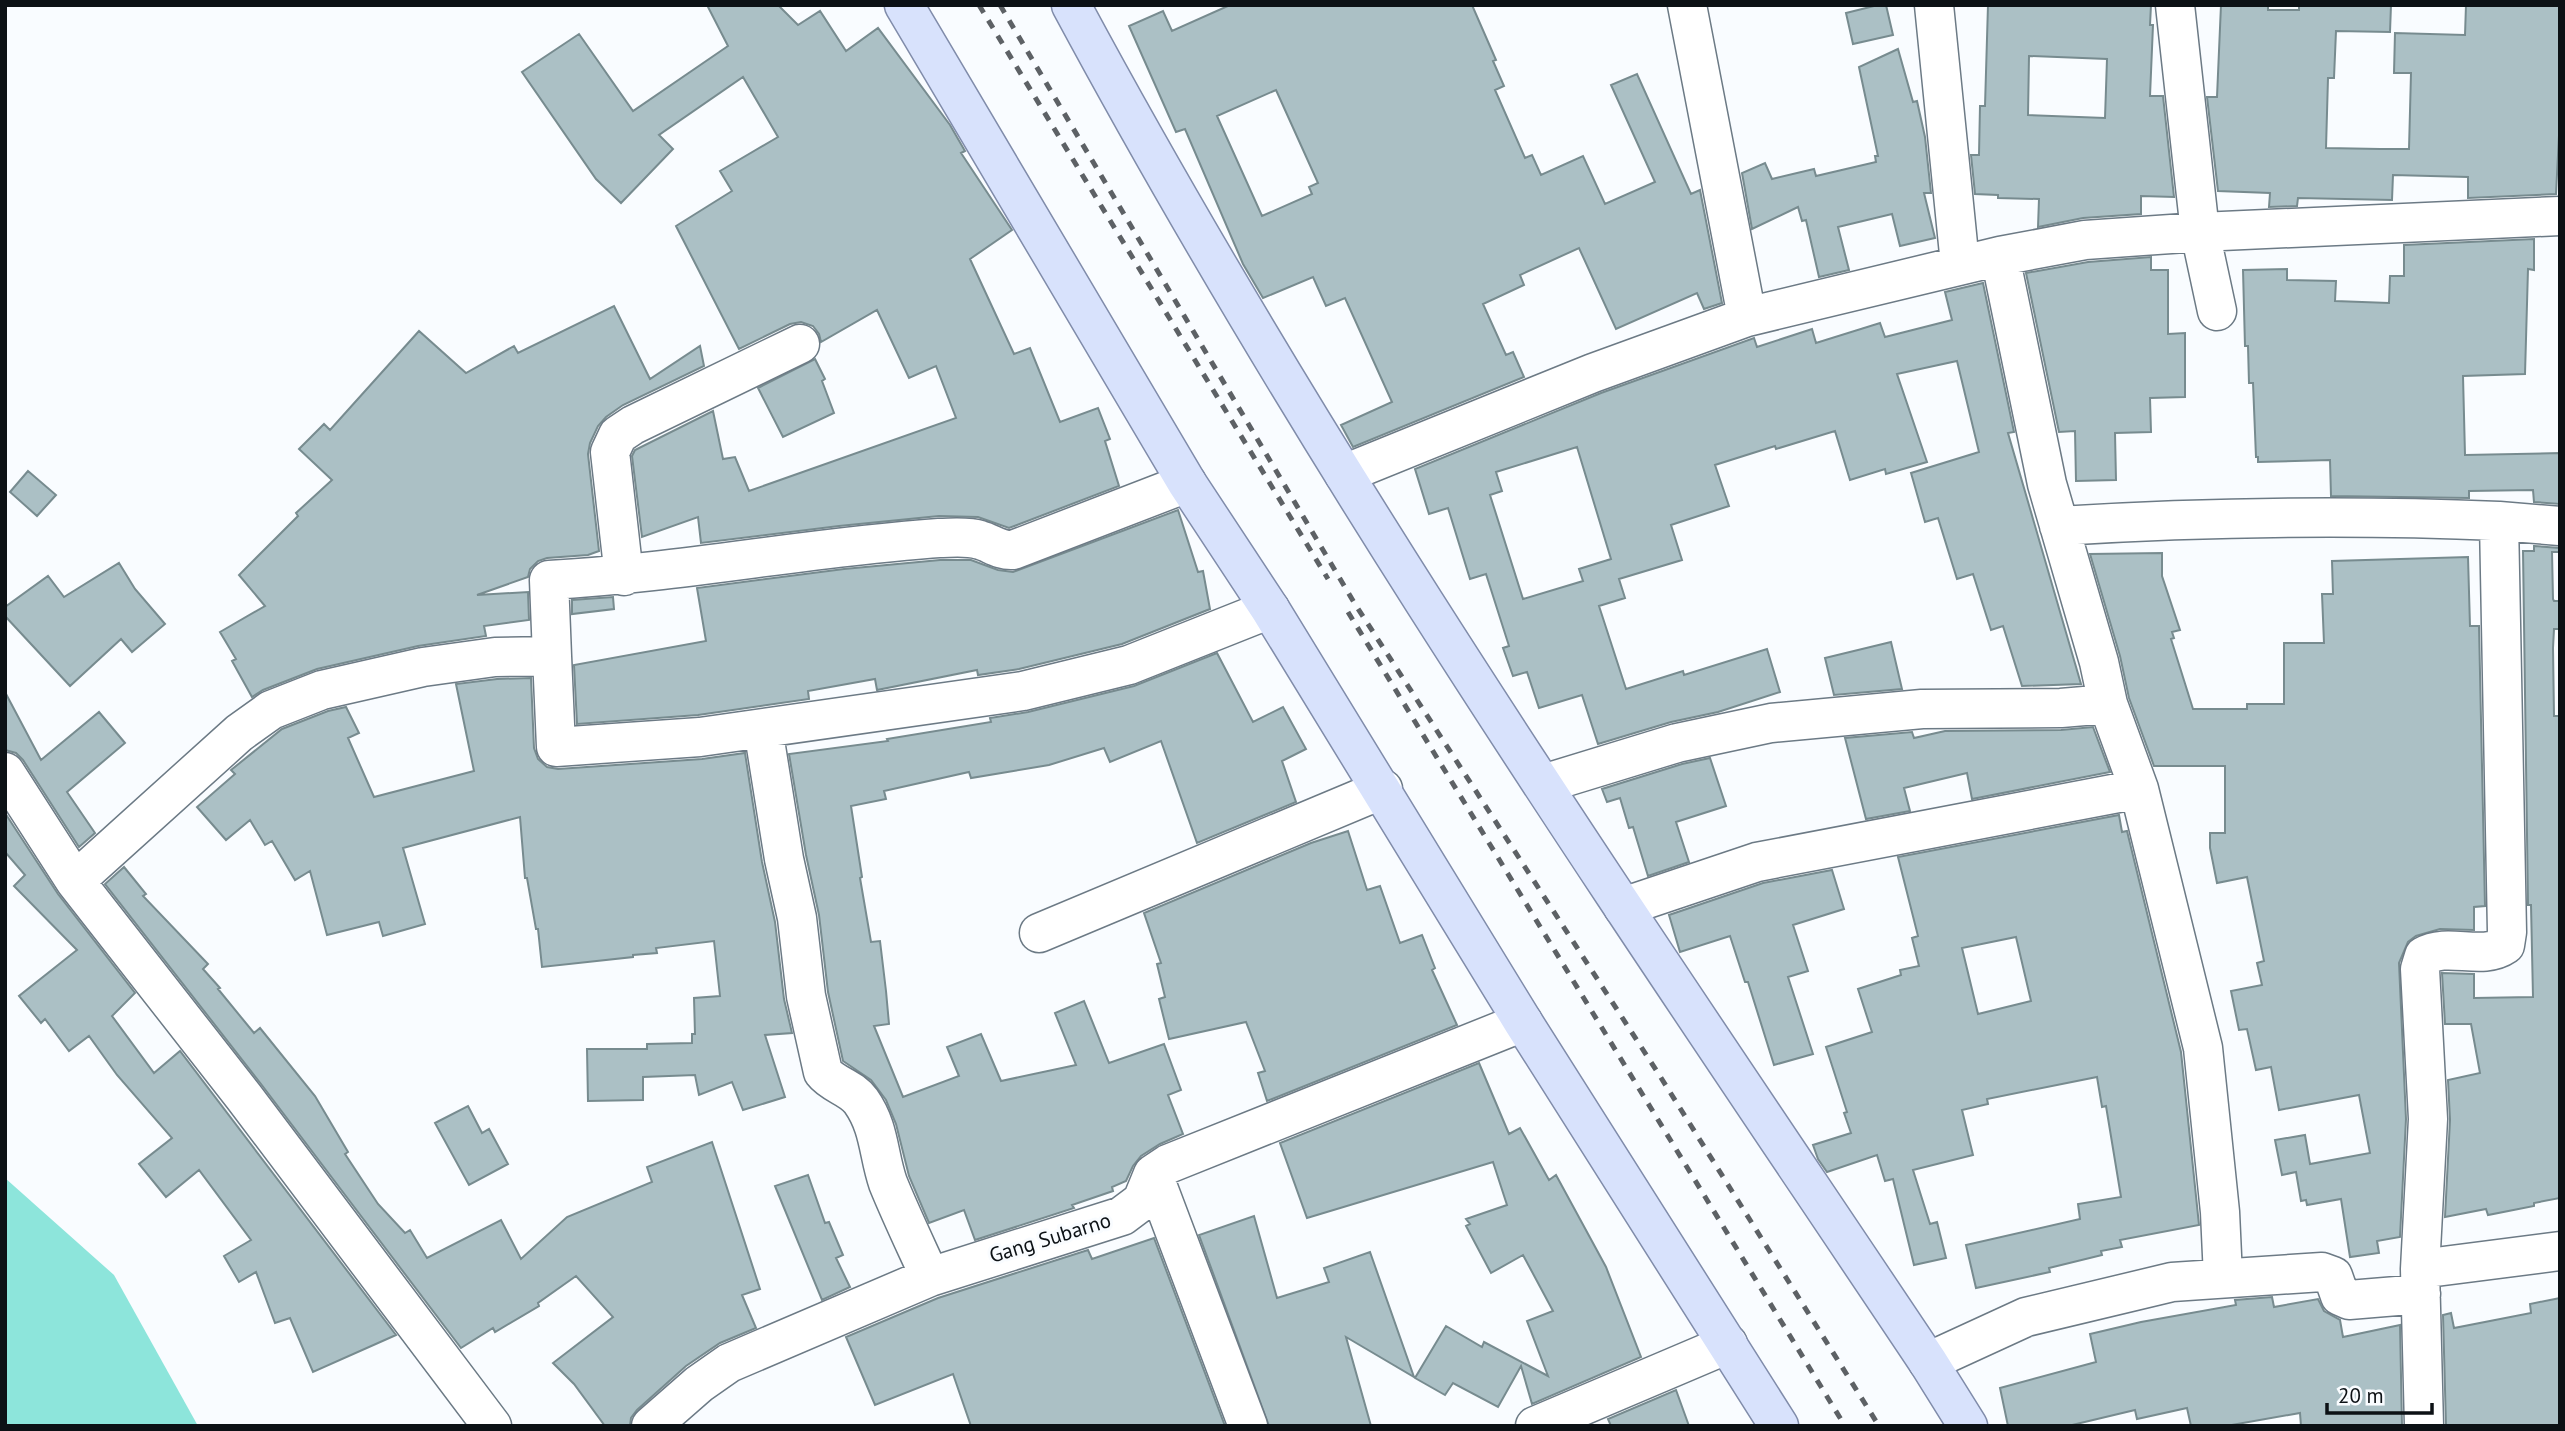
<svg xmlns="http://www.w3.org/2000/svg" width="2565" height="1431" font-family="'PT Sans',sans-serif">
<style>
.water{fill:#8de5db}
.building{fill:#abc0c5;stroke:#778b8f;stroke-width:2;fill-rule:evenodd}
.lines{fill:none;stroke-linecap:round;stroke-linejoin:round}
.minor-casing{stroke:#6c7a85;stroke-width:41}
.major-casing{stroke:#808caa;stroke-width:41}
.minor{stroke:#fff;stroke-width:38}
.major{stroke:#d8e2fc;stroke-width:38}
.rail{stroke:#5d6165;stroke-width:5;stroke-dasharray:9 9;stroke-linecap:butt}
.labels{text-anchor:middle;stroke-width:6;stroke-linejoin:round;paint-order:stroke}
.street-label{font-size:21px;fill:#0c1115;stroke:#f9fcff}
</style>
<rect width="100%" height="100%" fill="#f9fcff"/>
<!-- water -->
<path class="water" d="M5,1178L114,1275L198,1426H5Z"/>
<!-- building -->
<path class="building" d="M707,5H778L798,25L820,11L846,51L878,28L950,125L965,151L961,153L1012,230L970,259L1014,354L1030,348L1060,422L1098,408L1110,439L1105,441L1119,486L1009,528L978,517L939,516L839,526L701,543L698,517L642,537L632,456L635,450L713,411L723,459L735,457L749,491L956,418L936,366L909,378L877,310L821,342L819,334L813,326L801,322L790,324L739,349L676,226L732,191L720,171L778,137L743,77L659,135L673,149L621,203L596,179L522,72L579,34L633,111L728,46Z
M1230,5H1472L1496,60L1493,61L1504,86L1495,90L1525,158L1532,155L1541,175L1583,156L1605,204L1655,182L1611,85L1637,74L1691,194L1700,190L1722,303L1704,309L1697,293L1616,329L1579,248L1520,275L1524,285L1483,304L1506,355L1513,352L1524,377L1353,447L1341,425L1392,402L1345,298L1326,306L1313,277L1263,298L1243,264L1185,129L1176,132L1129,26L1163,11L1172,31ZM1276,90L1318,183L1309,187L1312,194L1262,216L1217,116Z
M1878,5H1886L1893,35L1853,44L1846,13Z
M1988,5H2151L2150,25H2153L2150,96H2163L2174,197L2141,196V214L2083,218L2038,227L2039,199L1998,198V195L1975,194L1971,155H1979L1980,106H1985ZM2029,56L2107,59L2105,118L2028,115Z
M2221,5H2268V10H2299V5H2391L2390,32L2336,31L2334,78H2328L2326,148L2380,149H2409L2411,73H2394L2395,33L2465,35L2466,5H2560V116L2556,194L2468,198V177L2393,175L2392,200L2298,198L2297,206L2269,207L2270,193L2218,191L2207,97H2217Z
M1898,49L1913,102L1917,101L1925,137L1931,193H1924L1935,238L1900,246L1892,214L1838,227L1849,270L1819,277L1806,220L1802,221L1798,207L1752,229L1742,173L1765,163L1772,179L1814,169L1816,176L1876,162L1875,156H1878L1859,67Z
M2534,239V270L2528,269L2525,374L2463,376L2465,455L2560,453V504L2534,502L2533,490L2469,491V498L2331,496L2330,460L2258,462V457H2256L2253,383H2249L2248,346H2245L2243,270L2287,269V280L2336,281L2335,301L2389,303L2390,276H2404V245Z
M2151,257V270H2168V334L2185,333V397L2150,398L2151,432L2115,433L2116,480L2076,481L2075,431L2059,432L2026,273L2088,262Z
M1983,283L2014,432L2008,433L2081,684L2022,686L2003,626L1991,630L1973,574L1957,579L1938,518L1925,522L1911,473L1979,452L1957,361L1897,374L1927,462L1886,474L1885,469L1850,480L1835,431L1776,449L1775,446L1715,465L1729,506L1671,525L1682,560L1619,579L1625,598L1599,606L1626,689L1683,671L1684,675L1767,649L1780,692L1718,712L1671,722L1598,744L1582,695L1539,708L1527,672L1513,676L1503,648L1509,646L1486,574L1470,579L1448,508L1429,514L1415,469L1601,393L1754,338L1757,347L1812,329L1816,343L1880,323L1885,337L1952,320L1945,292ZM1577,447L1611,559L1579,569L1583,581L1523,599L1490,495L1502,491L1496,472Z
M614,306L650,379L700,346L704,366L623,405L606,417L598,426L590,443L588,454L599,551L588,555L547,558L538,561L530,569L528,577L477,595L528,592L529,620L484,626L486,636L418,646L317,669L263,690L252,697L232,661L236,659L220,632L265,606L239,575L298,516L296,513L332,480L299,449L324,424L330,430L419,331L466,373L514,346L518,353Z
M815,359L825,379L822,381L834,413L783,437L758,388Z
M28,471L56,495L37,516L10,492Z
M1178,510L1198,572L1203,571L1210,609L1122,644L1019,669L978,675L977,670L877,690L875,679L808,691L809,699L698,715L577,724L574,665L706,641L697,588L844,569L940,560H971L998,570L1013,572Z
M2534,546L2560,548V552H2552L2553,599L2554,601H2560V629H2554L2553,648L2554,716H2560V1198L2534,1203V1206L2488,1215L2486,1209L2445,1217L2450,1120L2448,1080L2480,1073L2471,1024H2445L2442,973L2474,974V998L2533,997L2531,905H2528L2523,551H2534Z
M2162,553V576L2180,630L2172,632L2174,638L2171,639L2193,709H2247V704H2284V643H2324L2322,594H2333L2332,561L2468,557L2470,626H2479L2485,906L2474,907V930L2440,929L2416,936L2408,942L2399,963L2406,1119L2400,1237L2377,1241L2379,1253L2350,1257L2341,1199L2307,1205L2306,1200L2301,1201L2296,1172L2282,1175L2275,1140L2305,1135L2310,1164L2370,1153L2359,1095L2279,1110L2271,1067L2256,1070L2247,1029L2239,1030L2231,991L2262,985L2257,963L2264,961L2247,877L2217,883L2210,848V833H2225V766H2154L2129,698L2120,656L2090,554Z
M119,563L135,589L165,624L132,652L121,639L70,686L5,616V607L48,576L64,597Z
M613,597L614,609L572,614V600Z
M1891,642L1902,689L1834,695L1825,658Z
M1217,653L1253,722L1283,707L1306,749L1282,761L1296,802L1197,843L1161,741L1110,762L1104,748L1049,765L971,778L969,772L884,791L886,799L851,806L862,877L860,878L871,942L880,941L886,991L889,1024L874,1026L903,1097L959,1076L947,1047L981,1034L1001,1081L1076,1065L1055,1013L1084,1001L1109,1063L1164,1044L1181,1090L1168,1095L1183,1134L1160,1144L1141,1156L1133,1166L1126,1181L1112,1187L1113,1191L1072,1205L1074,1208L975,1240L964,1210L929,1223L909,1176L896,1124L886,1100L871,1080L843,1061L828,992L819,915L806,855L789,754L888,741L887,739L991,722L990,718L1028,712L1134,686Z
M531,678L534,748L538,759L547,767L558,769L702,759L745,753L762,862L775,922L784,999L792,1033L765,1035L785,1097L743,1110L732,1082L699,1095L695,1075L643,1077V1100L588,1101L587,1049H647V1044L692,1043V1034H695L694,998L720,996L714,941L656,948L657,953L633,955V957L542,967L538,929H536L527,878H525L520,817L403,848L425,924L383,936L379,922L327,935L310,871L295,880L272,841L265,845L250,820L226,840L197,807L235,774L231,770L282,729L328,711L346,707L359,733L348,738L374,797L474,771L456,684L497,679Z
M5,692L41,760L99,712L125,743L67,792L95,833L79,847L23,760L16,753L5,750Z
M2093,727L2110,772L1972,799L1967,773L1904,788L1910,811L1866,819L1845,738L1912,732L1914,738L1945,731L2061,730Z
M1710,758L1726,806L1676,822L1689,862L1648,876L1633,827L1629,828L1620,798L1607,802L1602,789L1682,764Z
M5,813L58,894L135,993L112,1016L154,1073L180,1051L396,1335L313,1372L290,1318L275,1323L256,1272L239,1282L224,1256L251,1240L199,1170L166,1197L139,1164L172,1138L117,1075L89,1036L69,1051L45,1019L41,1023L19,996L77,950L14,886L25,875L5,852Z
M2119,815L2122,832L2127,831L2181,1052L2199,1225L2120,1240L2122,1247L2101,1251L2102,1255L2049,1268L2050,1272L1976,1288L1966,1245L2080,1219L2078,1204L2121,1197L2106,1106L2102,1107L2097,1077L1987,1099L1988,1104L1962,1110L1973,1155L1913,1170L1930,1224L1937,1222L1946,1258L1914,1265L1893,1179L1885,1181L1877,1155L1827,1172L1818,1159L1813,1145L1851,1133L1844,1113L1847,1112L1826,1047L1872,1032L1858,989L1901,975L1900,970L1919,966L1912,938L1918,936L1898,857ZM2016,937L2031,1001L1978,1014L1962,948Z
M1348,831L1367,890L1380,886L1400,943L1422,935L1435,968L1432,970L1457,1025L1267,1101L1258,1073L1265,1071L1246,1022L1169,1039L1159,999L1165,997L1157,964L1161,963L1144,913L1311,843Z
M124,867L146,894L143,896L208,964L203,969L220,988L218,989L254,1033L260,1028L315,1096L348,1152L345,1154L378,1204L405,1233L410,1230L427,1258L501,1220L521,1259L567,1217L652,1182L647,1167L712,1142L760,1289L742,1295L756,1328L720,1343L686,1366L637,1410L631,1418L630,1426H605L574,1384L553,1363L613,1317L576,1276L538,1303L539,1306L495,1332L493,1328L461,1348L261,1084L105,884Z
M1832,870L1844,909L1793,925L1808,971L1788,977L1813,1054L1774,1065L1748,982H1745L1730,936L1680,952L1669,915L1763,883Z
M1479,1063L1509,1134L1520,1128L1549,1180L1556,1175L1606,1267L1641,1357L1532,1404L1521,1366L1498,1407L1453,1383L1445,1395L1415,1378L1446,1326L1482,1347L1484,1342L1548,1376L1527,1321L1553,1311L1523,1255L1491,1273L1466,1226L1470,1224L1466,1219L1507,1205L1493,1162L1307,1218L1280,1143Z
M468,1106L482,1133L489,1129L508,1164L469,1185L435,1123Z
M808,1175L825,1223L829,1222L843,1255L836,1258L850,1287L822,1300L775,1186Z
M1254,1216L1277,1298L1329,1282L1324,1268L1370,1252L1414,1377L1346,1337L1371,1426H1269L1199,1235Z
M1154,1238L1225,1426H971L953,1374L875,1405L846,1337L938,1298L1088,1250L1092,1259Z
M2272,1297L2274,1307L2318,1299L2324,1311L2340,1320L2343,1337L2400,1325L2402,1426H2301L2300,1413L2226,1426H2191L2187,1408L2137,1419L2135,1410L2068,1426H2008L2000,1388L2096,1362L2090,1334L2141,1322L2236,1305L2235,1300Z
M2560,1298V1426H2446L2443,1315L2451,1313L2454,1328L2531,1313L2530,1304Z
M1676,1390L1689,1426H1611L1608,1419Z"/>
<g class="lines">
<!-- minor casing -->
<g class="minor-casing">
<path id="minor" d="M1687,5L1747,317
M1934,5L1960,264
M2175,5L2200,232L2217,311
M1344,474L1593,373L1747,317L2000,256L2085,240L2200,232L2560,216
M2059,526C2206,517 2352,515 2499,521
M624,576L610,452L618,435L633,425L800,344
M552,656L556,747L700,737L1023,691L1129,665L1270,609
M2108,704L2139,789L2203,1048L2220,1212L2223,1277
M763,728L784,859L797,918L806,996L823,1072C833,1085 851,1087 861,1101C880,1128 878,1154 888,1183C901,1215 916,1246 930,1277
M5,772L75,881L244,1097L492,1426
M1543,784L1677,743L1771,723L1922,709L2061,708L2108,704L2099,662L2047,484L2000,256
M75,881L239,733L271,710L322,690L423,667L495,657L552,656L549,580C680,573 808,547 939,538C952,538 967,536 980,540C991,543 1000,551 1013,550L1187,483
M1623,907L1757,862L2139,789
M1039,933L1383,789
M1153,1174L1248,1426
M2420,1269L2560,1251
M1928,1362L2026,1317L2172,1282L2322,1272L2333,1276L2340,1296L2349,1300L2421,1294
M651,1426L699,1384L729,1363L930,1277L1122,1216L1142,1201L1153,1174L1168,1164L1523,1022
M1535,1426L1728,1344
M2424,1426L2420,1269L2428,1119L2420,969L2424,956C2448,942 2482,961 2505,945L2507,932L2499,521L2560,526"/>
</g>
<!-- major casing -->
<g class="major-casing">
<path id="major" d="M904,5L1187,483L1270,609L1523,1022L1779,1426
M1071,5C1324,476 1631,918 1928,1362L1968,1426"/>
</g>
<!-- minor -->
<use href="#minor" class="minor"/>
<!-- major -->
<use href="#major" class="major"/>
<!-- rail -->
<path class="rail" d="M979,5L1328,579
M1000,5L1355,604L1658,1073L1879,1426
M1348,612L1845,1426"/>
</g>
<g class="labels">
<!-- street labels -->
<g class="street-label">
<text transform="translate(1050 1238) rotate(-17)" y="7">Gang Subarno</text>
</g>
</g>
<!-- border -->
<rect width="2565" height="1431" fill="none" stroke="#0c1115" stroke-width="14"/>
<!-- scale -->
<path d="M2327 1403v10h105v-10" fill="none" stroke="#0c1115" stroke-width="3.5"/>
<text x="2338" y="1403" font-size="21" fill="#0c1115" stroke="#f9fcff" stroke-width="5" paint-order="stroke">20 m</text>
</svg>
